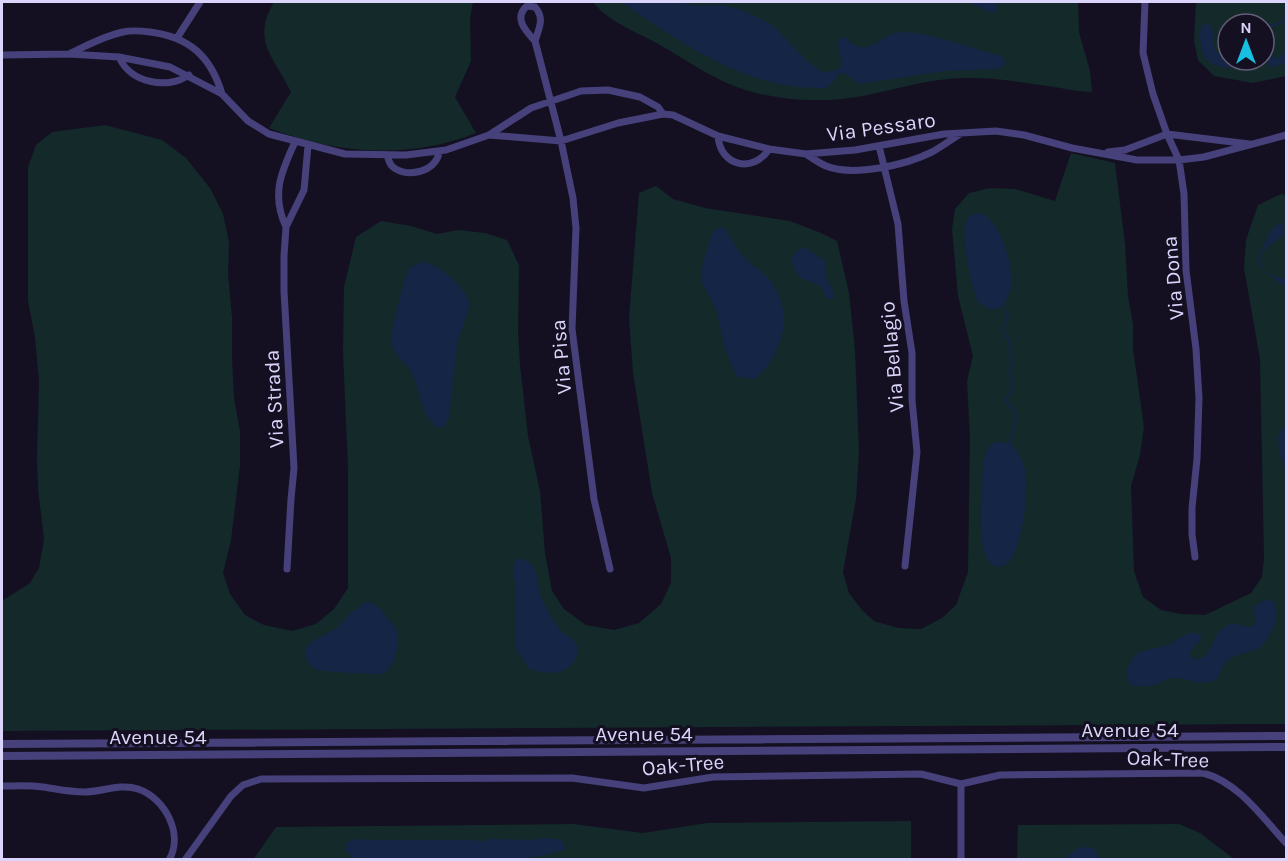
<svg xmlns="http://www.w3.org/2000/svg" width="1288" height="861" font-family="Karla,sans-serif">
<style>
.green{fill:#13292a;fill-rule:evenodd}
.water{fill:#152546}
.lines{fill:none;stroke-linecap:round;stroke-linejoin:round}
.stream{stroke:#152546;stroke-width:2}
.minor{stroke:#46407b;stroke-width:7}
.tertiary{stroke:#46407b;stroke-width:8}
.labels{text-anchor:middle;stroke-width:6;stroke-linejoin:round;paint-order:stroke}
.street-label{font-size:21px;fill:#dbd4fb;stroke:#141021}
</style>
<rect width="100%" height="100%" fill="#141021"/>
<!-- green -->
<path class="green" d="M274,2H473L470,19L471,61L455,97L476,133C409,160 335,154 269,128L291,92C274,56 251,42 274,2Z
M593,2H1078L1079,32L1090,71L1092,92C1076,92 1063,88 1047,86C1022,82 996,78 970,78C934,77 897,89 863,96C818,104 771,101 729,84C706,74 686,60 665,48C641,33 610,24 593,2Z
M1196,2H1286V76L1253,83L1214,76L1198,60L1194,41ZM1228,24H1264V60H1228Z
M105,125L162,140L186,158L210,188L223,214L229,242L228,274L232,317V358L234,398L240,431V466L231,540L223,573L230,594L245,615L264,625L292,631L316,624L334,609L348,588V469L343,352L344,287L356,237L381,221L411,226L437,234L458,230L485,233L507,240L519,265L518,332L520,365L528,436L540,491L545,553L552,591L564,609L586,625L614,630L639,623L661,604L671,583V558L652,493L633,373L629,318L639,193L656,186L673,199L705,208L790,221L821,233L837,241L849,293L855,350L859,453L856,499L843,572L849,593L862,610L874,621L898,628L921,629L942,618L956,605L968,572L970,437L967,381L973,356L958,296L952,229L955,209L969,193L990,188L1015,189L1055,201L1071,153L1115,163L1125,244L1128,296L1133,324V349L1144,427L1140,455L1131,486L1134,571L1143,597L1161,610L1181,614L1205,615L1251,593L1262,577L1264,558L1260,359L1244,268L1246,240L1258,205L1281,194L1286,195V724L2,731V601L30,583L39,568L44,539L38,489L37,457L39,381L35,337L28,301V167L36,145L52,132Z
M911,821V859L253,860L276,827L573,824L643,833L707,823Z
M1179,824L1200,833L1234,859L1017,860L1018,825Z"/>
<!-- water -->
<path class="water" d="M621,2H679L695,6L723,5L742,10L771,24L806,60L822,72L835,71L842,66L838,44L840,38L844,37C848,39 850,43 854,45C871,54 885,32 901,32C929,32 973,49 1001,56L1005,61V64L999,69L944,71L859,84L844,73L839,74L828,87L823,88C746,90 682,43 621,2Z
M968,2H995L998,8L996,11L991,13Z
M1207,24C1218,29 1210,41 1216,52L1225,55L1228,54V60H1251L1246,67C1237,67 1225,69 1217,66C1200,60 1198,39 1202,25Z
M1286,48V63L1270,68L1266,58L1268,55L1278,59L1283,55Z
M980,213C1000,219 1013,264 1011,283C1011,292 1006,298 1004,306L991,310L978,302C972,287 958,232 968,219C970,215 975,214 980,213Z
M1280,223L1284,225V234C1276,243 1245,254 1269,274C1275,278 1281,276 1286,281V288C1274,276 1265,277 1257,260L1271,230Z
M722,227L726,230C732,241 739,252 748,261C752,266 758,268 763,273C783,291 790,321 778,346C773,358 766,372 754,379L738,377L735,374L725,348L716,310L703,284L701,278L703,263L713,230Z
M803,247L824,260L827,281L834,292L833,298L827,299L821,286C807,279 792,280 792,258L798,250Z
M426,262C442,267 467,289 470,305L457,344L449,417L444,427C439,428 436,427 432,423C420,410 420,387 411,372C405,362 392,353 391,341C390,334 405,274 409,269C414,264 420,263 426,262Z
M1286,425V477C1285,461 1269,438 1286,425Z
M996,442L1010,443C1016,450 1021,457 1024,466C1030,485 1023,544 1010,560C1006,565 1001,568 995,566C976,560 981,505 982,488C983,475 981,448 996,442Z
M519,559C541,560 535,584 542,599C547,609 553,622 561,631C567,636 575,639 577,647C579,652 577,656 575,660C565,677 545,674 529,669L516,649V589L513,569L516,560Z
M1264,600L1273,601C1282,615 1271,637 1260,647C1254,652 1237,654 1229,659C1223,663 1220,673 1217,679C1196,688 1193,678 1174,678C1166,678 1163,682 1156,684C1149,687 1140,686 1132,686C1121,674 1129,662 1139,652L1168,645L1189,633H1196L1201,636L1200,640L1189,653L1195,660C1210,659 1212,641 1220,630L1223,629C1231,619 1238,625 1249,627L1254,625L1256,621L1253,607Z
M366,602C376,602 382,610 387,618C390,622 394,624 396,629C401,640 395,670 382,674C378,675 320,671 317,670C311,667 308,662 305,656L307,645L338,627L352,612Z
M546,838L562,840L565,849L555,853L524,859L356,860L346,851V843L355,839L376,840H473L484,842L488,839L529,840Z
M1088,847L1094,849L1101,859H1064L1078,848Z"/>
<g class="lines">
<!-- stream -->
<path class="stream" d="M1266,27L1280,23L1286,17
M1003,307L1008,317L1002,330L1009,340L1010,355L1013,362L1010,370L1013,387L1006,400C1008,405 1013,408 1015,412C1018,422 1012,434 1010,443"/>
<!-- minor -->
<path class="minor" d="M1145,2L1143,53L1153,94L1167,134L1179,160L1184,194L1186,270L1196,349L1199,398L1197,459L1192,508V534L1195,557
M177,38L200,2
M535,41C539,28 545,18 535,7L527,6C513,18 526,31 535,41L561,141L573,198L576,228L572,329L594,499L610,569
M71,53C88,45 104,36 123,32C131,30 142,31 150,32C190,37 211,57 222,94
M2,55L69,54L119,57L170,67L222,94L248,121L269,134L345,154L406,155L446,150L489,135L531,108L581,91L608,90L640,97L658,107L663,114
M119,57C130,83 168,90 189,75
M489,135L561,141L618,123L663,114L673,115L718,136L769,149L806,154L855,150L944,134L996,131L1024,135L1072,148L1137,160H1179L1204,157L1286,135
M718,136C720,166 753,174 769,149
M879,146L898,224L904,301L912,353V400L917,452L905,566
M1108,152L1125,150L1167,134L1249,144
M806,154C812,158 819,163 826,166C853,177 906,165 932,152C941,147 951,140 960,134
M387,155C388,158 389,162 391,165C404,180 438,172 439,151
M286,227C271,195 281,172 295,142
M287,569L291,499L294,468L284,291V256L286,227L304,190L308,146
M2,786C15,786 29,785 43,787C57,789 69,792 84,792C102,792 120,783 138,789C165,798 184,834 169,860
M185,860L231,796L243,785L261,779L572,778L644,788L713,777L921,774L961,784L1000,775L1203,773C1238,782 1262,817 1286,843
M961,860V784"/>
<!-- tertiary -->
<path class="tertiary" d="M2,744L1286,736
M2,756L1286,747"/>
</g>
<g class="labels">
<!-- street labels -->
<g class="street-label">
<text transform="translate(881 127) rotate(-8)" y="7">Via Pessaro</text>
<text transform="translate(1173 278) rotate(-95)" y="7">Via Dona</text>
<text transform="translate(561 357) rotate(-95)" y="7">Via Pisa</text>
<text transform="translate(892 357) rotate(-95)" y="7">Via Bellagio</text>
<text transform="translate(274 399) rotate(-93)" y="7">Via Strada</text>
<text x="1130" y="737">Avenue 54</text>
<text x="644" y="741">Avenue 54</text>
<text x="158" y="744">Avenue 54</text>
<text transform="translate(1168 759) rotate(2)" y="7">Oak-Tree</text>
<text transform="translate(683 765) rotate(-5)" y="7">Oak-Tree</text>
</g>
</g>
<!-- border -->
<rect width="1288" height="861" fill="none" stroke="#dbd4fb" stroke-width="6"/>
<!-- north arrow -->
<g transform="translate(1246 42)"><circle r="28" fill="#141021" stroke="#645e78" stroke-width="1.5"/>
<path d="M0-4.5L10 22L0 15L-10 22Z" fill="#17c0e3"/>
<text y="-9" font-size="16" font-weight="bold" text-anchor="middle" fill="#dbd4fb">N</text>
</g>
</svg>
